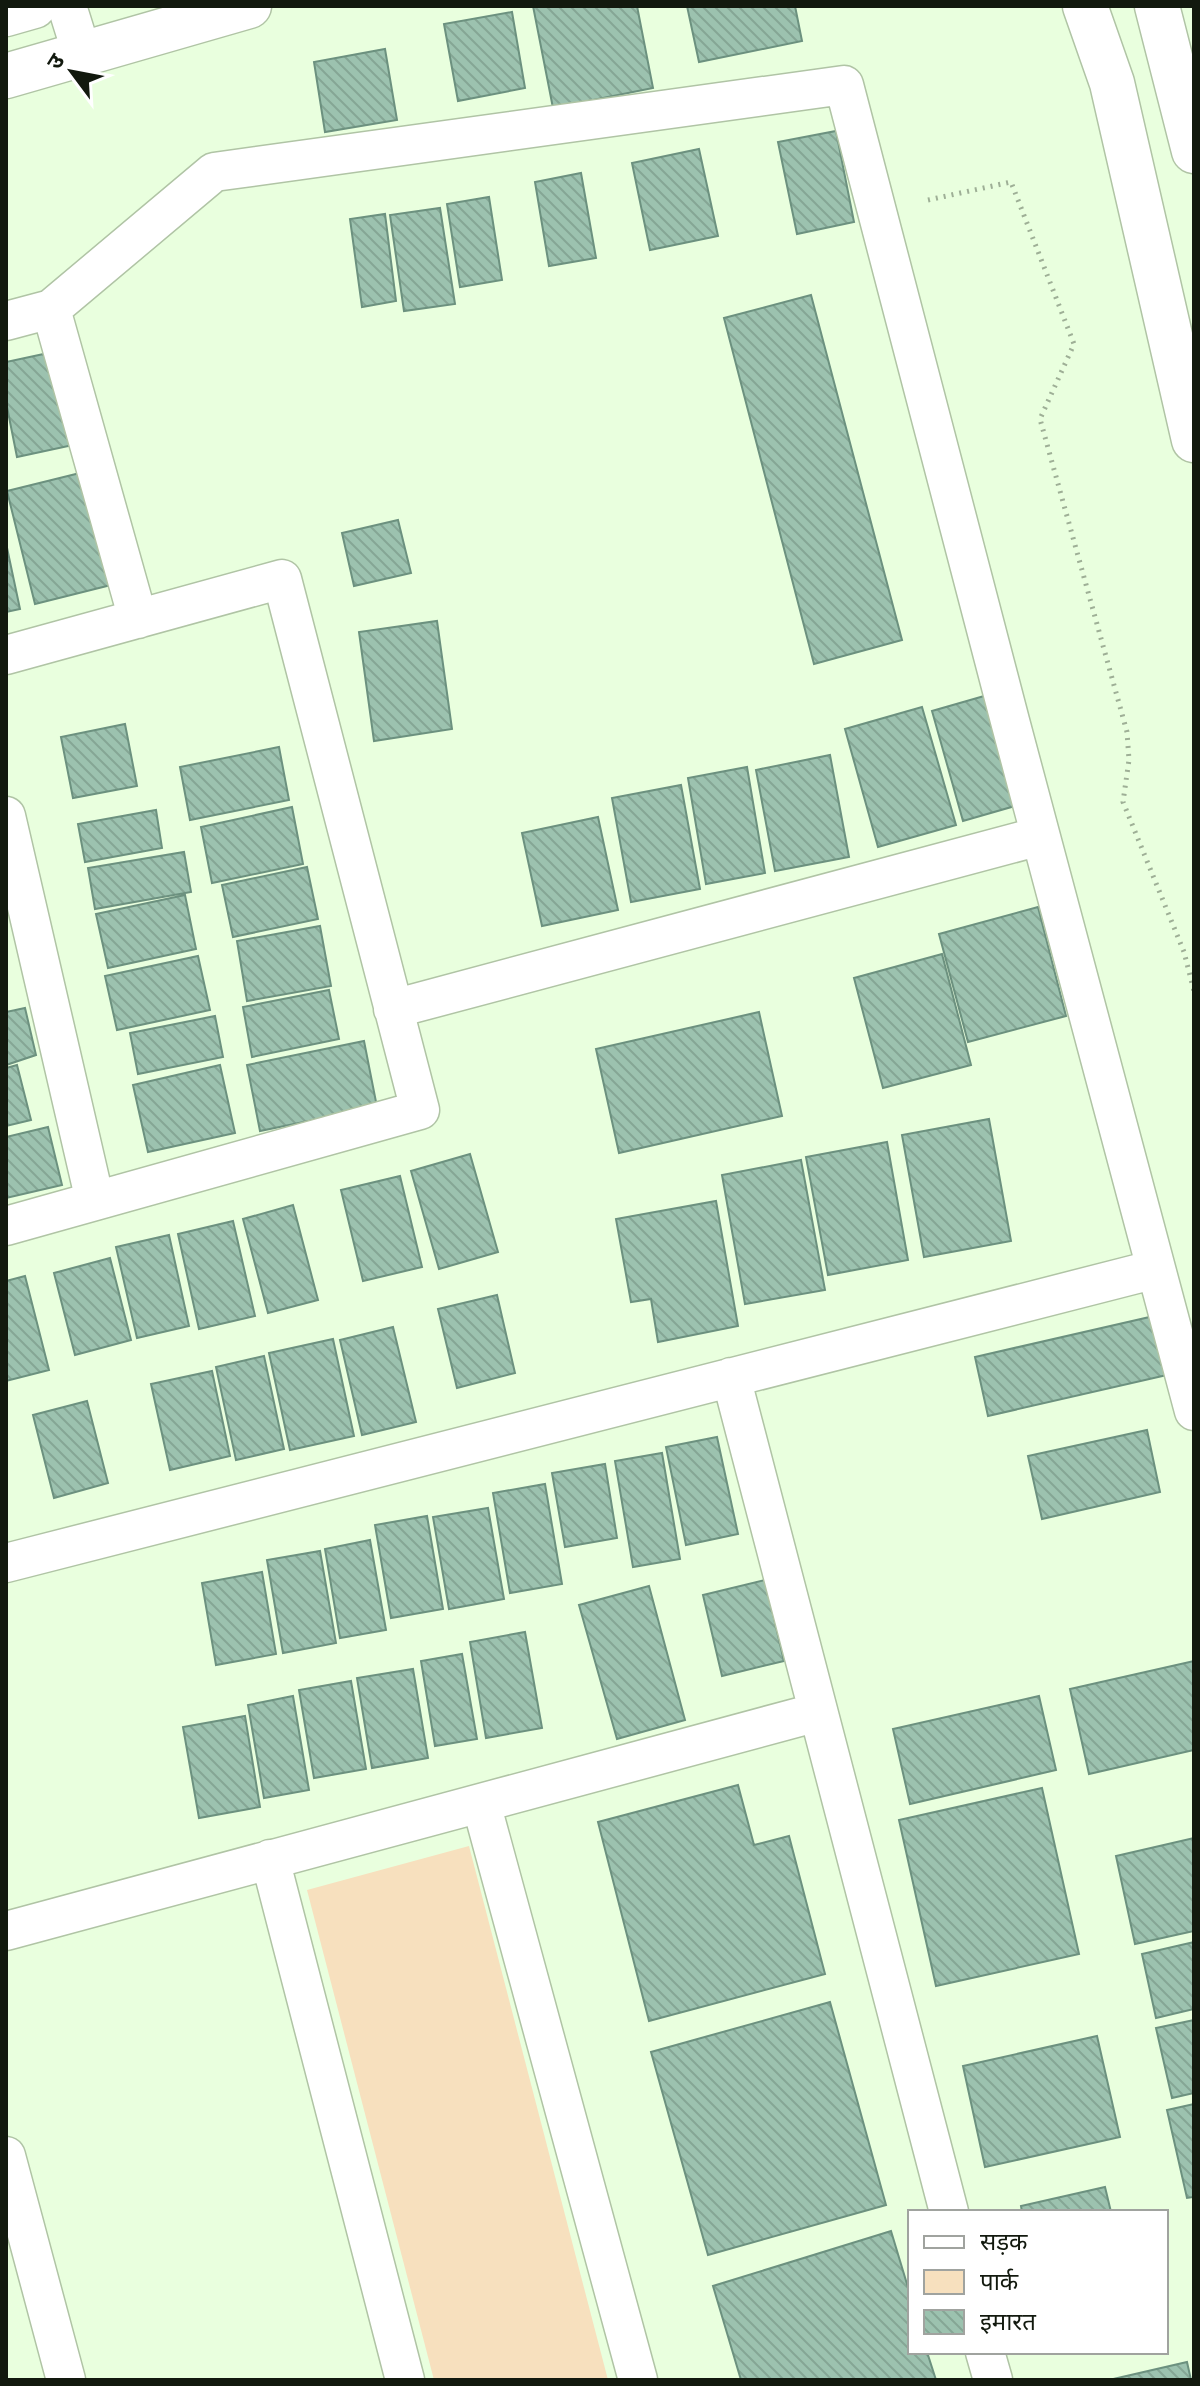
<svg xmlns="http://www.w3.org/2000/svg" width="1200" height="2386" font-family="Raleway,'Noto Sans Devanagari',sans-serif">
<style>
.green{fill:#f7e0be}
.building{fill:url(#building-back-hatch);stroke:#6c917f;stroke-width:2}
.lines{fill:none;stroke-linecap:round;stroke-linejoin:round}
.minor-casing{stroke:#b0c4a5;stroke-width:41}
.tertiary-casing{stroke:#b0c4a5;stroke-width:47}
.trunk-casing{stroke:#b0c4a5;stroke-width:47}
.path{stroke:#9eaf96;stroke-width:5;stroke-dasharray:2 6;stroke-linecap:butt}
.minor{stroke:#fff;stroke-width:38}
.tertiary{stroke:#fff;stroke-width:44}
.trunk{stroke:#fff;stroke-width:44}
</style>
<defs>
<pattern id="building-back-hatch" width="6" height="6" patternUnits="userSpaceOnUse" patternTransform="scale(2)"><rect width="6" height="6" fill="#9cc2af"/><path d="M-1 5l2 2M0 0l6 6M5-1l2 2" fill="none" stroke="#85a695"/></pattern>
</defs>
<rect width="100%" height="100%" fill="#e9ffde"/>
<!-- green -->
<path class="green" d="M469,1846L608,2380H434L307,1890Z"/>
<!-- building -->
<path class="building" d="M533,6H637L653,88L553,108Z
M687,6H795L802,41L699,62Z
M512,12L525,88L458,101L444,24Z
M385,49L397,120L325,132L314,62Z
M836,131L854,222L797,234L778,142Z
M699,149L718,236L650,250L632,163Z
M581,173L596,258L549,266L535,182Z
M489,197L502,280L460,287L447,204Z
M440,208L455,304L404,311L390,215Z
M385,214L396,301L362,307L350,219Z
M811,295L902,640L814,664L724,318Z
M53,352L73,445L17,457L6,402V362Z
M84,472L111,585L35,604L7,491Z
M398,520L411,573L354,586L342,533Z
M6,543L20,609L6,612Z
M437,621L452,729L374,741L359,632Z
M991,694L1022,804L963,821L932,711Z
M922,707L956,825L878,847L845,729Z
M125,724L137,786L73,798L61,737Z
M279,747L289,800L190,820L180,767Z
M830,755L849,857L775,871L756,770Z
M747,767L765,873L706,884L688,778Z
M681,785L700,889L631,902L612,798Z
M292,807L303,864L212,883L201,827Z
M156,810L162,848L85,862L78,824Z
M598,817L618,910L542,926L522,833Z
M184,852L191,892L95,909L88,868Z
M307,867L318,919L233,937L222,885Z
M185,895L196,949L108,968L96,914Z
M1038,907L1066,1016L968,1042L939,934Z
M320,926L331,986L247,1001L237,941Z
M942,954L971,1065L883,1088L854,978Z
M198,956L210,1010L117,1030L105,976Z
M329,990L339,1039L252,1057L243,1007Z
M25,1008L36,1055L6,1065V1012Z
M759,1012L782,1116L619,1153L596,1049Z
M215,1016L223,1057L138,1074L130,1033Z
M364,1041L377,1107L260,1131L247,1065Z
M17,1065L31,1120L6,1126V1068Z
M220,1065L235,1133L148,1152L133,1085Z
M989,1119L1011,1241L924,1257L902,1135Z
M48,1127L62,1185L6,1198V1137Z
M887,1142L908,1260L828,1275L806,1157Z
M470,1154L498,1252L439,1269L411,1171Z
M801,1160L825,1290L745,1304L722,1175Z
M400,1176L422,1267L363,1281L341,1190Z
M716,1201L738,1326L658,1342L651,1299L631,1302L616,1219Z
M293,1205L318,1300L268,1313L243,1219Z
M233,1221L255,1316L199,1329L178,1234Z
M169,1235L189,1326L137,1338L116,1247Z
M110,1258L131,1340L75,1355L54,1273Z
M25,1276L49,1370L6,1381V1281Z
M497,1295L515,1373L457,1388L438,1309Z
M1154,1316L1167,1375L988,1416L975,1357Z
M393,1327L416,1422L362,1435L340,1340Z
M333,1339L354,1436L290,1450L269,1353Z
M264,1356L284,1449L236,1460L216,1367Z
M212,1371L230,1456L170,1470L151,1384Z
M87,1401L108,1483L54,1498L33,1415Z
M1147,1430L1160,1492L1042,1519L1028,1456Z
M717,1437L738,1534L686,1545L666,1447Z
M662,1453L680,1559L633,1567L615,1461Z
M605,1464L617,1538L565,1547L552,1473Z
M545,1484L562,1584L510,1593L493,1493Z
M488,1508L504,1599L449,1609L433,1517Z
M427,1516L443,1609L391,1618L375,1525Z
M370,1540L386,1630L340,1638L325,1549Z
M320,1551L336,1643L283,1653L267,1560Z
M262,1572L276,1654L216,1665L202,1583Z
M765,1580L784,1661L722,1676L703,1595Z
M649,1586L685,1720L617,1739L579,1605Z
M525,1632L542,1728L486,1738L470,1642Z
M462,1654L477,1739L435,1746L421,1661Z
M1194,1661V1750L1089,1774L1070,1689Z
M413,1669L428,1758L372,1768L357,1678Z
M351,1681L366,1769L314,1778L299,1690Z
M293,1696L309,1790L264,1798L248,1705Z
M1039,1696L1056,1770L910,1804L893,1729Z
M245,1716L260,1807L199,1818L183,1727Z
M738,1785L754,1845L789,1836L825,1974L649,2021L598,1822Z
M1042,1788L1079,1954L936,1986L899,1820Z
M1194,1838V1931L1135,1944L1116,1856Z
M1194,1942V2009L1156,2018L1142,1954Z
M830,2002L886,2205L708,2255L651,2052Z
M1194,2020V2093L1172,2098L1156,2028Z
M1097,2036L1120,2137L985,2167L963,2066Z
M1194,2104V2197L1187,2198L1167,2110Z
M1105,2187L1111,2212H1022L1021,2206Z
M891,2231L910,2294V2352H927L936,2380H741L713,2286Z
M1187,2362L1191,2380H1109Z"/>
<g class="lines">
<!-- minor casing -->
<g class="minor-casing">
<path id="minor" d="M67,6L82,54
M51,309L138,619
M6,321L51,309L214,172L844,85L1010,721L1194,1411
M6,655L282,579L420,1110L6,1226
M6,816L95,1201
M393,1009L1040,836
M731,1377L949,2212
M6,1563L1156,1269
M481,1803L638,2380
M270,1859L405,2380
M6,1931L818,1712
M6,2156L66,2380
M985,2352L993,2380"/>
</g>
<!-- tertiary casing -->
<g class="tertiary-casing">
<path id="tertiary" d="M1085,6L1112,83L1194,440
M6,14L34,6
M6,76L249,6"/>
</g>
<!-- trunk casing -->
<g class="trunk-casing">
<path id="trunk" d="M1157,6L1194,151"/>
</g>
<!-- path -->
<path class="path" d="M928,200L1011,182L1074,344L1040,419L1127,732L1129,760L1123,802L1184,952L1194,991"/>
<!-- minor -->
<use href="#minor" class="minor"/>
<!-- tertiary -->
<use href="#tertiary" class="tertiary"/>
<!-- trunk -->
<use href="#trunk" class="trunk"/>
</g>
<!-- border -->
<rect width="1200" height="2386" fill="none" stroke="#12190e" stroke-width="16"/>
<!-- legend -->
<rect x="908" y="2210" width="260" height="144" fill="#ffffff" stroke="#a0a39f" stroke-width="2"/>
<rect x="924" y="2236" width="40" height="12" fill="#ffffff" stroke="#a0a39f" stroke-width="2"/>
<text x="980" y="2250" font-size="24" fill="#12190e">सड़क</text>
<rect x="924" y="2270" width="40" height="24" fill="#f7e0be" stroke="#a0a39f" stroke-width="2"/>
<text x="980" y="2290" font-size="24" fill="#12190e">पार्क</text>
<rect x="924" y="2310" width="40" height="24" fill="url(#building-back-hatch)" stroke="#a0a39f" stroke-width="2"/>
<text x="980" y="2330" font-size="24" fill="#12190e">इमारत</text>
<!-- north arrow -->
<g transform="translate(72 72) rotate(302)" stroke="#ffffff" stroke-width="6" paint-order="stroke">
<path d="M0-6L14 30L0 20L-14 30Z" fill="#12190e"/>
<text y="-12" font-size="22" font-weight="bold" text-anchor="middle" fill="#12190e">उ</text>
</g>
</svg>
